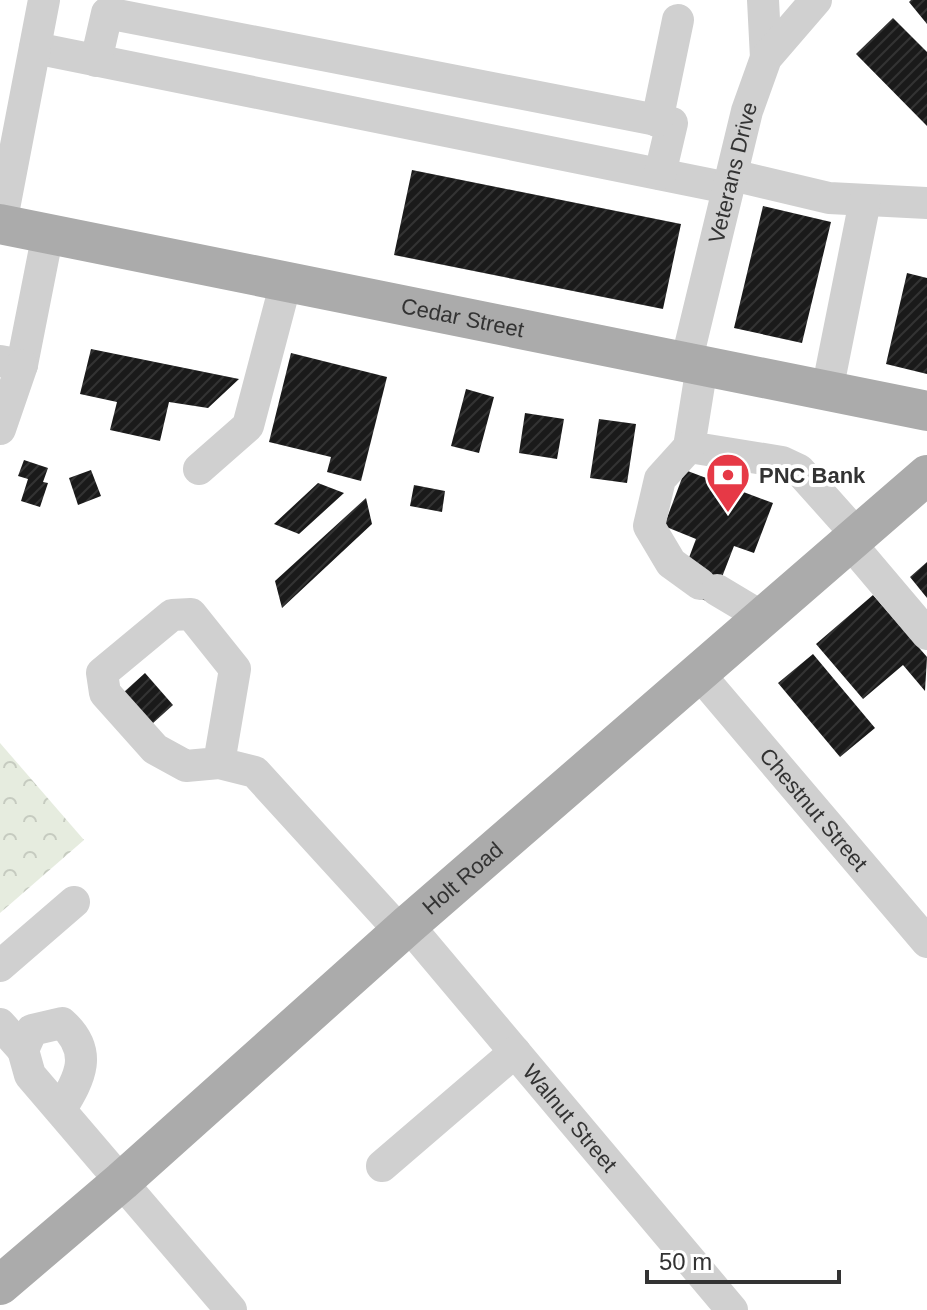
<svg xmlns="http://www.w3.org/2000/svg" width="927" height="1310" font-family="Arial,sans-serif">
<style>
.forest{fill:url(#forest-crowns)}
.building{fill:url(#building-hatch)}
.lines{fill:none;stroke-linecap:round;stroke-linejoin:round}
.minor{stroke:#d0d0d0;stroke-width:32}
.major{stroke:#ababab;stroke-width:40}
.labels{text-anchor:middle;stroke-width:8;stroke-linejoin:round;paint-order:stroke}
.street-label{font-size:22px;fill:#333;stroke:#fff}
.poi-label{font-size:22px;font-weight:bold;fill:#333;stroke:#fff;text-anchor:start}
</style>
<defs>
<pattern id="forest-crowns" width="20" height="18" patternUnits="userSpaceOnUse" patternTransform="scale(2)"><rect width="20" height="18" fill="#e6ecdf"/><path d="M2 6a3 3 0 1 1 6 0M12 15a3 3 0 1 1 6 0" fill="none" stroke="#c6cbc0"/></pattern>
<pattern id="building-hatch" width="6" height="6" patternUnits="userSpaceOnUse" patternTransform="scale(2)"><rect width="6" height="6" fill="#1a1a1a"/><path d="M-1 1l2-2M0 6l6-6M5 7l2-2" fill="none" stroke="#333"/></pattern>
</defs>
<rect width="100%" height="100%" fill="#fff"/>
<!-- forest -->
<path class="forest" d="M0,743L84,840L0,913Z"/>
<!-- building -->
<path class="building" d="M911,0H927V24L909,2Z
M893,18L927,52V126L856,54Z
M412,170L681,224L663,309L394,255Z
M763,206L831,222L802,343L734,328Z
M907,273L927,278V374L886,364Z
M91,349L239,379L208,408L169,402L160,441L110,430L117,402L80,394Z
M291,353L387,377L361,481L327,472L331,457L269,442Z
M466,389L494,397L479,453L451,446Z
M525,413L564,419L557,459L519,453Z
M599,419L636,424L627,483L590,478Z
M24,460L48,468L43,482L48,483L40,507L21,501L28,479L18,476Z
M91,470L101,496L78,505L69,478Z
M685,470L773,503L754,553L734,546L712,603L696,597L687,563L696,539L664,526Z
M318,483L344,493L299,534L274,524Z
M414,485L445,491L442,512L410,506Z
M366,498L372,524L282,608L275,581Z
M927,562V598L910,577Z
M873,595L927,657L925,691L903,665L863,699L816,644Z
M813,654L875,728L840,757L778,683Z
M145,673L173,705L152,724L124,692Z"/>
<g class="lines">
<!-- minor -->
<g class="minor">
<path d="M763,0L766,58"/>
<path d="M35,48L728,188"/>
<path d="M96,61L107,13L672,123L660,174"/>
<path d="M657,121L678,20"/>
<path d="M732,175L829,198L927,203"/>
<path d="M1,224L44,0"/>
<path d="M0,361L22,365L48,233"/>
<path id="s1" d="M686,363L747,111L766,58L816,0"/>
<path d="M702,366L689,447L782,462L799,470L858,536"/>
<path d="M827,391L865,201"/>
<path d="M0,429L22,365"/>
<path d="M689,447L660,479L649,526L671,563L700,584"/>
<path d="M199,469L248,426L286,282"/>
<path d="M850,543L927,634"/>
<path d="M717,590L764,618"/>
<path id="s2" d="M700,675L927,942"/>
<path d="M219,763L235,669L191,614L172,615L102,673L105,693L155,749L186,766L219,763L255,772L400,931"/>
<path id="s3" d="M408,925L732,1310"/>
<path d="M0,966L74,902"/>
<path d="M0,1024L23,1050"/>
<path d="M61,1109C80,1078 94,1052 62,1023L32,1030L23,1050L30,1075L231,1310"/>
<path d="M382,1166L515,1052"/>
</g>
<!-- major -->
<g class="major">
<path id="s4" d="M0,224L927,411"/>
<path id="s5" d="M0,1285L122,1181L408,925L927,475"/>
</g>
</g>
<!-- icons -->
<defs>
<g id="bank-pin" transform="scale(2.3)"><path d="M0 17L-7.5 6A9.5 9.5 0 1 1 7.5 6Z" fill="#e63946" stroke="#fff"/><path d="M-6-4H6V4H-6ZM0-2.3a2.3 2.3 0 1 0 0 4.6a2.3 2.3 0 1 0 0-4.6Z" fill="#fff"/></g>
</defs>
<g fill-rule="evenodd">
<use href="#bank-pin" x="728" y="475"/>
</g>
<g class="labels">
<!-- street labels -->
<g class="street-label">
<text dy="8" stroke="none"><textPath href="#s1" startOffset="196">Veterans Drive</textPath></text>
<text dy="8" stroke="none"><textPath href="#s4" startOffset="472">Cedar Street</textPath></text>
<text dy="8" stroke="none"><textPath href="#s2" startOffset="176">Chestnut Street</textPath></text>
<text dy="8" stroke="none"><textPath href="#s5" startOffset="616">Holt Road</textPath></text>
<text dy="8" stroke="none"><textPath href="#s3" startOffset="252">Walnut Street</textPath></text>
</g>
<!-- poi labels -->
<g class="poi-label">
<text x="759" y="483">PNC Bank</text>
</g>
</g>
<!-- scale -->
<path d="M647 1270v12h192v-12" fill="none" stroke="#333333" stroke-width="4"/>
<text x="659" y="1270" font-size="24" fill="#333333" stroke="#ffffff" stroke-width="6" paint-order="stroke">50 m</text>
</svg>
